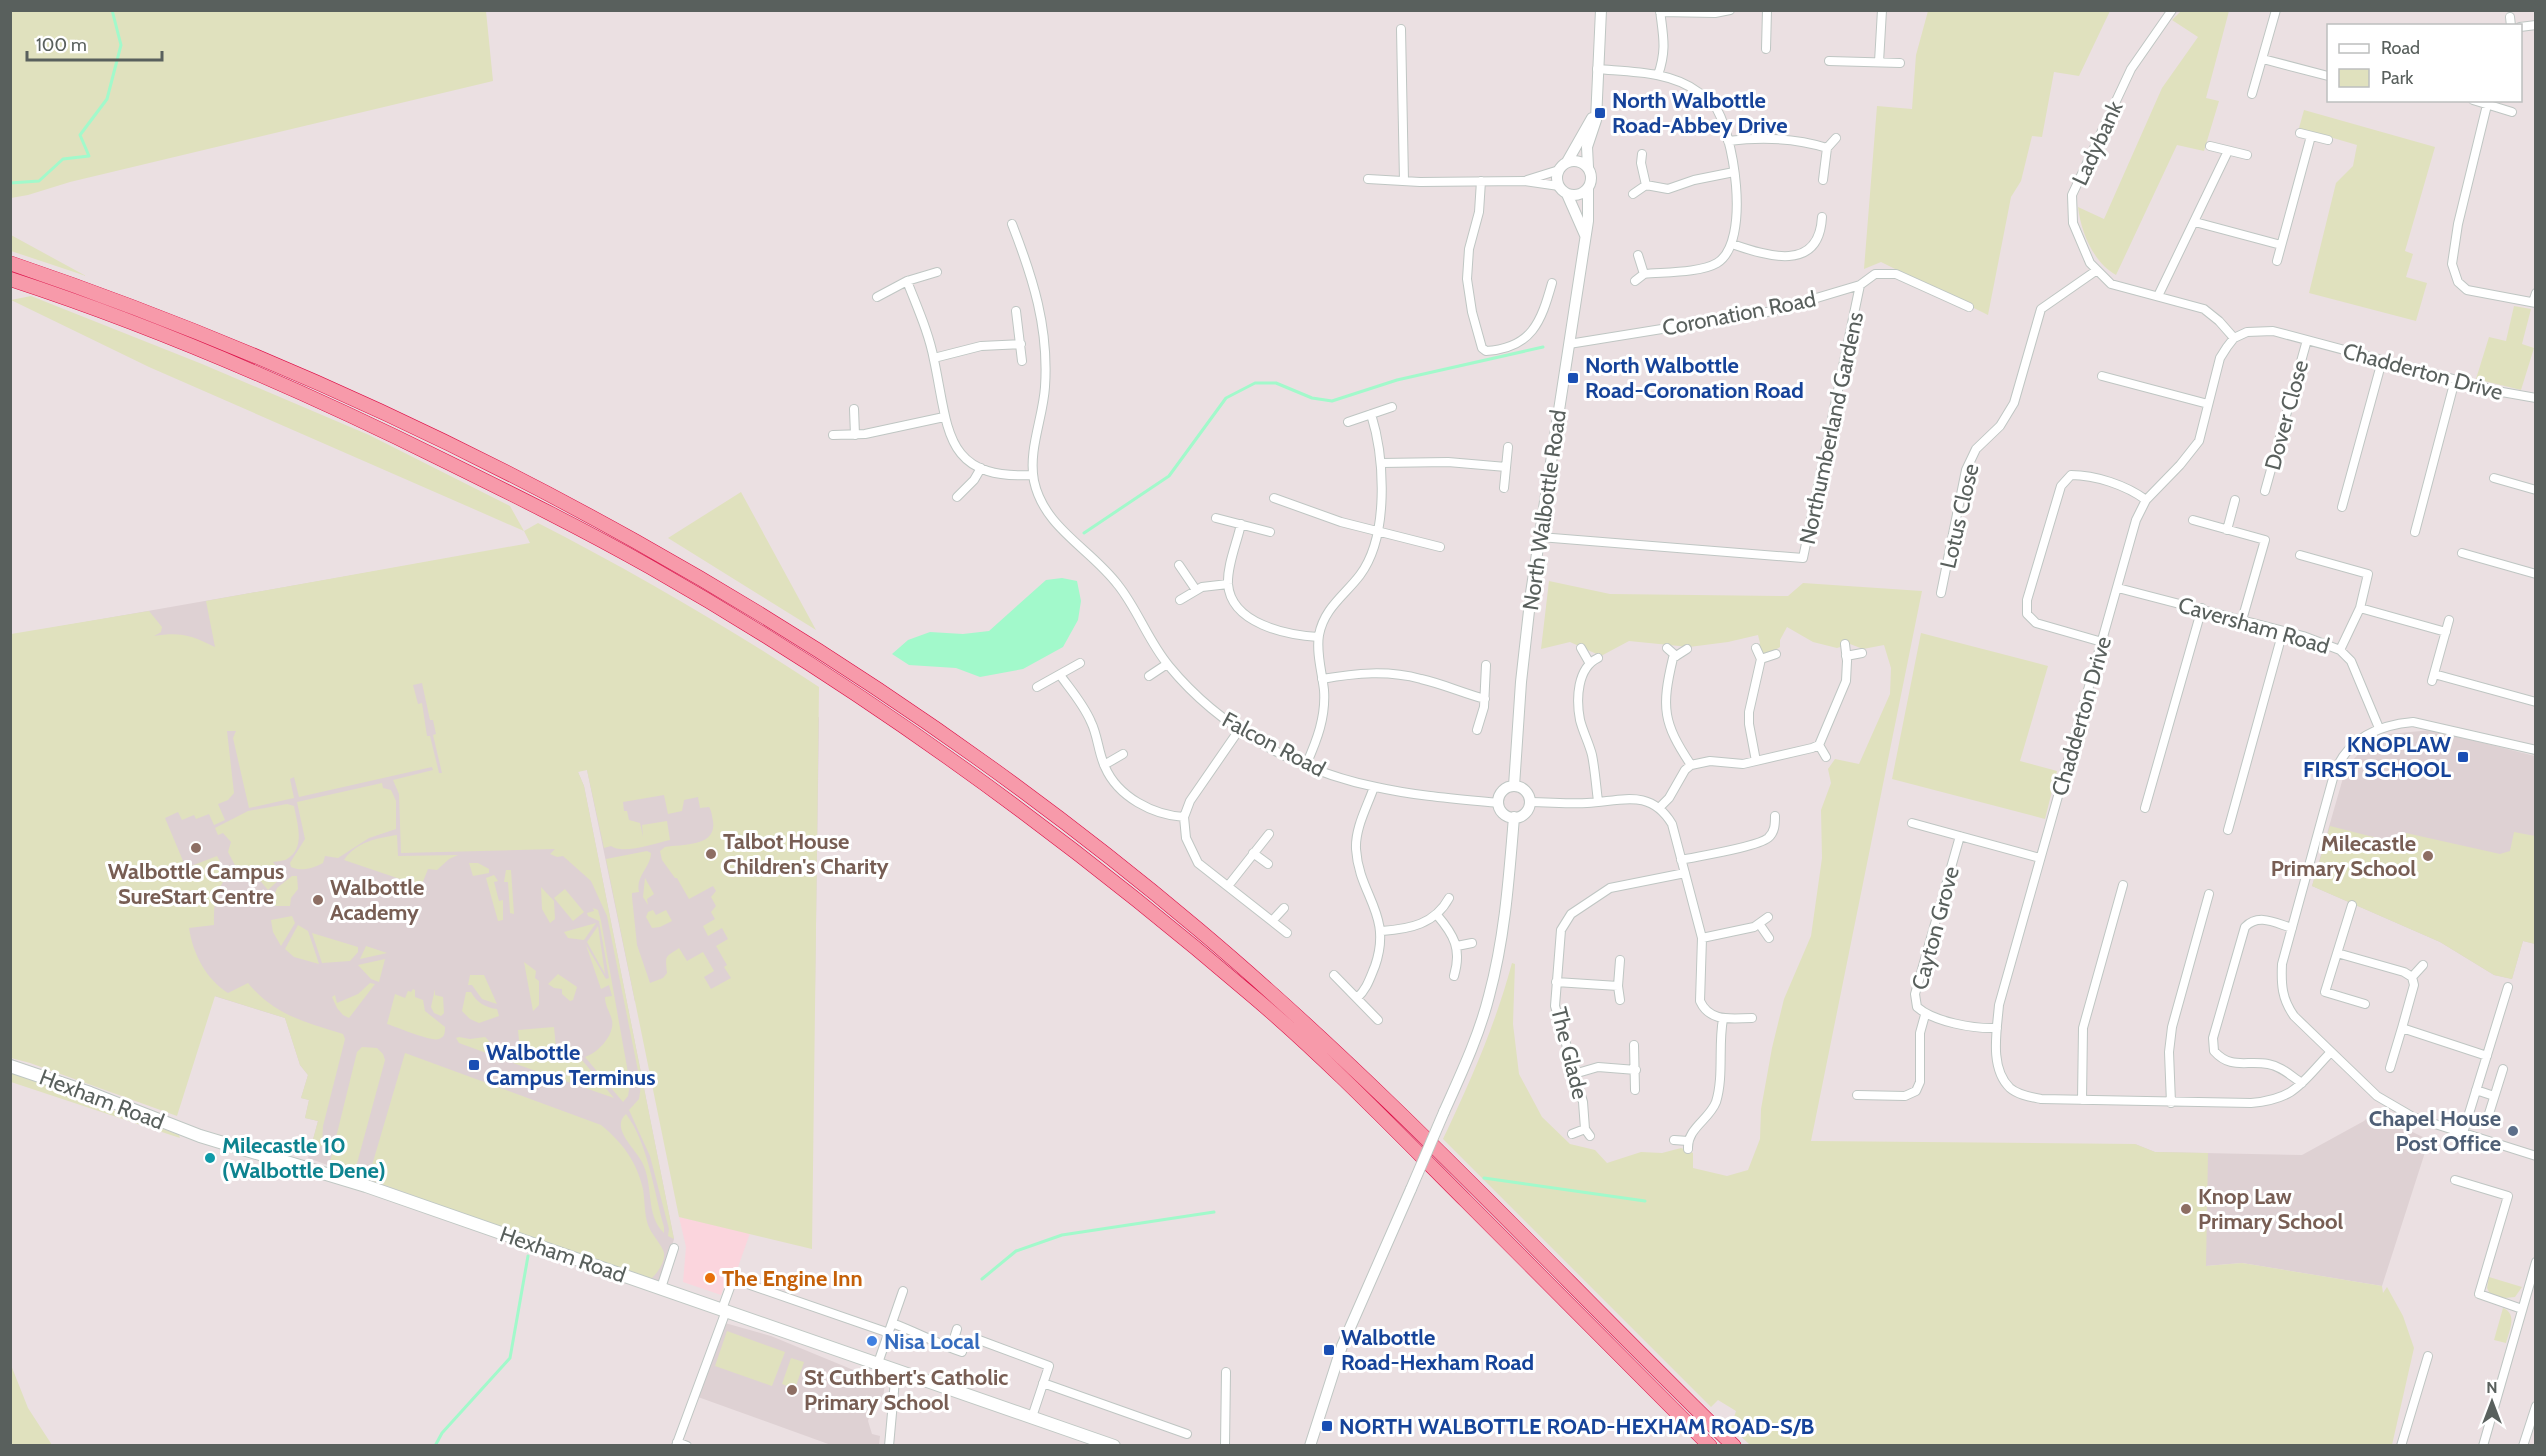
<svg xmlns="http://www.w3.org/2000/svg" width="2546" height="1456" font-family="Cabin,sans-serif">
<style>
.commercial{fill:#fbd5dd}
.education{fill:#ded1d3}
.green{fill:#e0e1be;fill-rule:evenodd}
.water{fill:#a2f9cb}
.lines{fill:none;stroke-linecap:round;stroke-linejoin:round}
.stream{stroke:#a2f9cb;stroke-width:3}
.minor-casing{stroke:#bfc6c3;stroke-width:10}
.tertiary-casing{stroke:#bfc6c3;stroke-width:12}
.secondary-casing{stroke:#c0c8c4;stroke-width:14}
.trunk-casing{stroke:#dc0f47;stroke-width:15}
.minor{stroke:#fff;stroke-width:8}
.tertiary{stroke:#fff;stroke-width:10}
.secondary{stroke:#fff;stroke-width:12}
.trunk{stroke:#f79aaa;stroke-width:14}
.tertiary-bridge-casing{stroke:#bfc6c3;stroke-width:12;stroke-linecap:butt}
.tertiary-bridge{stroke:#fff;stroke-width:10}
.transit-dot{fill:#1a4fb4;stroke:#fff;stroke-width:2}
.education-dot{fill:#8d6e63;stroke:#fff;stroke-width:2}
.service-dot{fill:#5c6f8a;stroke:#fff;stroke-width:2}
.culture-dot{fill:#0f9aa8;stroke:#fff;stroke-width:2}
.food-dot{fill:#e8710a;stroke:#fff;stroke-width:2}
.shop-dot{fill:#3f7fe0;stroke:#fff;stroke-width:2}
.labels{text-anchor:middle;stroke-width:6;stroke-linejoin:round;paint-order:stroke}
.transit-label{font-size:22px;font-weight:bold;fill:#164399;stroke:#fff;text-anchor:start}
.street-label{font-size:22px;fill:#59605d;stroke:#fff}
.education-label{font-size:22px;font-weight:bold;fill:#785e54;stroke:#fff;text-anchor:start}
.service-label{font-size:22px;font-weight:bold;fill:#4e5e75;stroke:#fff;text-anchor:end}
.culture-label{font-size:22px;font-weight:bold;fill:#0d838f;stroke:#fff;text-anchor:start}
.food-label{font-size:22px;font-weight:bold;fill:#c56008;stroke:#fff;text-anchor:start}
.shop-label{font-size:22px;font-weight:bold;fill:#366cbe;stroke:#fff;text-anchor:start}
</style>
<rect width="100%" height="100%" fill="#ebe0e2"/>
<!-- commercial -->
<path class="commercial" d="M679,1217L750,1233L737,1270L730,1268L721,1295L683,1282L686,1247Z"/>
<!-- education -->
<path class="education" d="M530,544L573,760L584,786L674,1239L661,1285L308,1158L318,1121L305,1118L309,1100L301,1098L308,1075L300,1065L285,1018L214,996L11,635Z
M819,717L815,992L635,1002L587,770Z
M2432,730L2535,756V944L2523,941L2512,979L2494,975L2440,942L2312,886L2343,778L2351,762L2367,745L2389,734Z
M2375,1110L2390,1121L2429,1140L2382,1286L2242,1263L2206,1266L2135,1144L2155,1152L2302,1155L2364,1121Z
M725,1323L771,1336L885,1383L883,1398L872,1406L868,1421L872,1434L880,1436L879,1445H831L698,1397Z"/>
<!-- green -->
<path class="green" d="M11,10L486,11L493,81L70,182L28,195L11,198Z
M1928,11H2110L2079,76L2054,72L2042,137L2032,136L2021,181L2011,197L1988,315L1881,262L1864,269L1877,106L1912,109L1916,55Z
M2181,11H2229L2206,98L2219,101L2204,151L2177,145L2116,275C2093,262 2081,232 2078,207L2104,219L2162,88L2198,37L2172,20Z
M2304,110L2435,147L2405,251L2413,254L2406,277L2427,283L2416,321L2309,293L2336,183L2353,166L2357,145L2299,128Z
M10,235H11L86,276L11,251Z
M31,296L202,364L369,435L510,506L524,531L538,523C635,573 728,627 819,687L812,1249L679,1217L606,859L647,851L651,853C651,867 635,876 639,892L632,893V897L637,945L650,983L663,978L667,973C665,954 665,958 679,948L687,961L703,952L714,971L704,977L711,989L731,978L724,967L727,965L716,946L728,939L722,928L708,936L703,926L715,919L711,912L716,906L711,897L716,891L713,886L689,899L677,878H675L662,860L660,851L665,847C683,844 717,847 713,821C712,816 712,812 709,807L700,808L698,797L684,800L682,811L668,814L664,795L623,802L624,811H627L629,820L640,823L643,837L642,825L667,821L670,840C655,843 623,855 611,846L604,848L587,770L578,772L584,786L674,1239L668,1236L669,1229L650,1156L629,1110L639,1099L641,1086L607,916L591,881L563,856L557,857L550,854L555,849L401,853L399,794L393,780L433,770L432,767L299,797L294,777L290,779L294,798L249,808L233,738L236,731H227L234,793L228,800L218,804L225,820L214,825L209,814L196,819L194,815L182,820L178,812L165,818L186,868L217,856L228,876C214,891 214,905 214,925L189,928C193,954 206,979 228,993L248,983C274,1015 305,1022 343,1034L345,1039L323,1126L322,1146L311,1147L318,1121L305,1118L309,1100L301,1098L308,1075L300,1065L285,1018L215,996L177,1116L30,1063L11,1058V634L149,611L162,627L161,632L154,636C181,632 190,635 215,647L206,601L530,543L524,531L149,367L11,300ZM422,683L430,720H433L436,734L433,735L442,773H439L430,736H427L422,703L418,704L413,685Z
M2514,306L2531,309L2522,344L2534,348L2521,390L2476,379L2489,337L2506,341Z
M741,492L816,630L668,538Z
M1549,581L1610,594L1788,596L1803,583L1922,591L1811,1141L2135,1144L2155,1152L2208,1153L2206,1266L2242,1263L2382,1286L2383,1293L2387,1287L2403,1316L2414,1348L2392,1445H1750L1731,1427L1736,1411L1718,1400L1711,1407L1443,1139C1471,1080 1495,1026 1512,963L1515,964L1513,1024L1519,1074L1542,1117L1570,1144L1595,1150L1607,1163L1641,1152L1662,1153L1681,1148L1693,1153V1168L1727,1176L1748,1170L1760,1139L1761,1109L1772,1048L1784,999L1811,936L1822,858L1821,810L1831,783L1828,769L1835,759L1859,764L1890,694L1891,668L1884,645L1863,649L1850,644L1837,648L1813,642L1787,627L1780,640V647L1762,658L1758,648L1760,643L1758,635L1728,642L1689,647L1629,641L1601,656L1570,642L1541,649Z
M1921,633L2048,666L2020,761L2057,771L2045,819L1892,779Z
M382,783L383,788L391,790L396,801V829L369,838L338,858L325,856L323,863C313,868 302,872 291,867L290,863L305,839L297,802Z
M287,804L294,806C297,823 306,848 287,859C284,861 277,861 273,862L283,876L268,890L257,877L238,871L228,852L231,842L223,833L218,835L215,828L248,811Z
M2330,826L2385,840L2406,833L2500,854L2510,851L2514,832L2535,836V944L2523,941L2512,979L2494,975L2440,942L2312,886Z
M397,835L398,856L458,855L449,859L437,870L428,869L422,884L403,880L344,860C356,842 377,838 397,835Z
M469,863H478L489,869V873L473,876Z
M506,870H511L514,914L510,913L508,882H504Z
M494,875L498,881L494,882L499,901L503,900V920L498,921L486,878Z
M292,876H297L298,889L291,898L290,906H270L277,888Z
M645,878L654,894L647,899L648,905L643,897Z
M541,887L554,901L555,919L550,923L542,909Z
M565,889L584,912L573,921L554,898Z
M593,908L598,910L601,921L630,1084L628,1096L623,1102L585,1057C598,1053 615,1035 612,1020C610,1012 605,1006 605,997L612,996L609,985L601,989L586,945L606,979L609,978L599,921L588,916L587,913L594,911Z
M653,910L656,915L666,910L672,921L660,927L652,928L646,917L648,912Z
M292,916L295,923L281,946L273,932L271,920Z
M596,923L584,940L568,938L564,932Z
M298,925L308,931L319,964L294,957L285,949Z
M598,926L605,974L587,942Z
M312,933L358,947V952L350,961L322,963Z
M366,946L387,953L360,959Z
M385,959L379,982L371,979L358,965Z
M524,962L536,971L535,978L539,981V1005L533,1011Z
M558,974L577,987L573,1000L570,1001L562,994V989L554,988L548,984Z
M470,975H484L497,1004L482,999L472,985H468Z
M370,983L375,984L349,1018L343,1015L337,1008L332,997L335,995L337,1003L358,994Z
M413,989L415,990V997L423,1000L425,1011L445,1027C445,1032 445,1037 439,1039C431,1042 397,1027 387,1024L395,994L405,998L408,991L411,992Z
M435,989V995L443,997L444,1013L441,1016L434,1013L431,1007Z
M466,992H471C476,1002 486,1008 497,1009L499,1016L479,1023L470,1019L462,1011Z
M554,1027L556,1048L520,1050L518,1030Z
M459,1037L470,1039L485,1037C491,1042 493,1048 489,1054L459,1043L456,1038Z
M570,1046L614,1098L513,1063L516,1057L547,1054Z
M362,1047L377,1048L383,1054L385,1060L356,1167L349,1172L331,1165L330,1162L357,1052Z
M405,1053L601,1125C622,1142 637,1162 643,1189C645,1201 644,1213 648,1225C651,1234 663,1246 664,1253C665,1264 657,1273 649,1281L368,1179Z
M10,1072L179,1135L180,1138L11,1082Z
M626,1114C648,1143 654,1192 664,1227V1233C645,1215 654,1185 642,1162C635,1148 610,1128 626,1114Z
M2489,1277L2522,1287L2515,1297L2505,1298L2490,1294L2487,1288Z
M2503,1308C2518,1314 2509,1331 2506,1343L2494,1340Z
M727,1331L785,1352L772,1386L715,1366Z
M791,1358L804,1362L795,1389L782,1384Z
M11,1365L28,1408L52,1445H11Z"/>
<!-- water -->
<path class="water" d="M1062,578L1077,581L1081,601L1078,620L1063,647L1023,669L980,677L956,668L909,665L892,654L908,640L930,632L963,634L989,631L1046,580Z"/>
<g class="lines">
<!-- stream -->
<path class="stream" d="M10,183L39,181L63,159L89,156L80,135L107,99L121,45L112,10
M1084,533L1169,476L1226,398L1255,383H1276L1312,398L1332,401L1397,380L1543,347
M1484,1178L1645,1201
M982,1279L1016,1251L1062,1235L1214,1212
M435,1446L442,1433L510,1358L528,1256"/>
<!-- minor casing -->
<g class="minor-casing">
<path id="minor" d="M2172,10L2131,69L2072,195L2073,223L2090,263L2111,284L2204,309L2219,321L2234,338
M1660,12L1715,13L1730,10
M2510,17L2511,26
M2520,27L2536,25
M1401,29L1404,181
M1766,49L1767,10
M2263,59L2328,76
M1829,61L1900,63
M1879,62L1882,10
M1597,69C1631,72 1670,71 1698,92C1703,95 1709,99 1713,103C1734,131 1752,242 1717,263C1700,273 1664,272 1644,274
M1658,75C1667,49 1663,36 1660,10
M2252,94L2276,10
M2473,100L2512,112
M2487,105L2458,224L2452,264L2458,282L2467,290L2536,303
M2300,133L2328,140
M1728,141C1761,137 1796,138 1827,148L1836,138
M2210,146L2247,155
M1368,179L1420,182L1524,181L1559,186
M1527,180L1559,170
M1823,180L1827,148
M1481,181L1479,212L1469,249L1467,279L1472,312L1482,348L1486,351C1532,348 1541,322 1552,283
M1646,185L1668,189L1694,180L1734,172
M1633,194L1646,185L1641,163L1642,154
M2195,222L2281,245
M1012,224C1033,278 1049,328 1045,387C1043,418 1028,450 1034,481C1044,528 1090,548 1118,585C1138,610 1148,641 1169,666C1220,728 1297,771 1376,787C1416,796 1457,799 1498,803
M1732,244C1767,256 1819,273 1822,217
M2277,261L2311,136
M907,281C917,307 929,333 934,360C949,429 943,480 1033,475
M1635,281L1644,274L1638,255
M2158,296L2228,151
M877,297L907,281L937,272
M2533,302L2536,293
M1016,311L1022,361
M1569,344L1773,311L1860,285L1875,274H1896L1969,307
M934,358L981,346L1021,344
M2102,376L2208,404
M854,409L855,435
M1348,422L1392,407
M833,435L865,434L944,417
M1381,463L1448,462L1506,467
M2494,478L2536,490
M1504,488L1508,447
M2265,491L2307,340
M957,497L974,480L981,468
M1274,498L1341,522L1440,547
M2342,507L2382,361
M1216,518L1270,532
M2193,520L2265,540L2242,620
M1241,524C1237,543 1227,565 1228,584C1231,624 1287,635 1318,637
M2227,530L2235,500
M2415,532L2455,380
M1540,537L1803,558L1860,285
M2462,553L2536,574
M2300,555L2368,574L2360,608L2340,650
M1179,565L1196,590
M2118,588L2303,636L2340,650L2351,661L2379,728
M1941,593L1966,470L1976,449L2000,426L2014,403L2041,309L2097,270
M1180,600L1202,587L1228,584
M2360,608L2446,632
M2102,642L2036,623L2027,614V600L2061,486L2071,475C2095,475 2126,485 2146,500
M1581,648L1589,662
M1667,648L1676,656
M1756,648L1761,659L1776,654
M1687,649L1673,658C1661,708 1663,723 1691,765
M1846,656L1862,653
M1598,658C1577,668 1576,699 1580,720C1583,732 1589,743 1592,755C1595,770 1596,786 1598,801
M2434,674L2536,702
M1060,675C1071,690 1084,705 1091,722C1098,736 1098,752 1105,767C1118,797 1153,815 1184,817
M1149,676L1167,664
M1322,679C1356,673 1388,670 1421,679C1443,684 1463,693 1485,699
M2432,681L2449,620
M1037,687L1080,663
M1239,730L1190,801L1184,817L1186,838L1198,863L1287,933
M1477,730L1484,707L1486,665
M1819,745L1826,757
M2536,750L2413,722C2379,725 2349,738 2335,771L2282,964C2281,985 2282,999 2294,1016L2377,1096L2413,1117L2536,1156
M1756,761L1749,724V712L1761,659
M1104,765L1123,754
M1306,765C1317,740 1326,717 1324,690C1322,672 1316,653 1319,635C1324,608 1345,595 1360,575C1389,536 1385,459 1371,414
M1530,802C1549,802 1568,804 1587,803C1622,801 1650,788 1672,824L1702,938L1700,1001C1710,1023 1732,1018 1752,1018
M1660,807L1669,798L1685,770L1691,765L1710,761L1743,764L1812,748L1819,745L1846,681L1847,661L1845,644
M2145,808L2202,608
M1912,823L2040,858
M2228,830L2283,631
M1960,836L1915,994L1917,1007C1934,1022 1974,1029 1997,1028
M1253,853L1268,864
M1681,860C1699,856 1757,847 1768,838C1775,832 1775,824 1775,816
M1228,886L1269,834
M2352,905L2325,992L2365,1004
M1437,915C1454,935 1462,949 1454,976
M1272,921L1284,908
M1760,925L1769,938
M2292,928C2275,923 2259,913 2245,927L2213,1038L2214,1051C2231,1070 2246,1060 2268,1064C2281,1066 2291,1076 2302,1083
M1382,931C1410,929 1435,924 1449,898
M1702,938L1754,927L1768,917
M1457,946L1472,943
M2337,953L2404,972L2412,977L2414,985L2402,1028L2487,1056
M1620,960L1618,986L1620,1000
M1334,975L1378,1020
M2412,977L2423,965
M1556,982L1618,986
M1357,998C1367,989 1370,978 1375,966C1393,914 1359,896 1356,849C1355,828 1367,807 1374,787
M1634,1045L1635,1090
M2330,1053C2301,1083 2296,1099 2251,1103L2041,1099C2031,1097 2018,1095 2010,1088C1989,1068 1997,1030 1999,1005L2136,520L2146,500L2180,465L2199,441L2220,358L2227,347L2234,338L2247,332L2273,331L2502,392L2536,398
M2390,1068L2402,1028
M1574,1074L1598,1067L1636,1070
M2476,1090L2494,1096
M1857,1095L1905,1096L1916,1091L1920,1082V1033L1925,1015
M2082,1100L2083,1028L2123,885
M2171,1103L2169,1052L2172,1027L2209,894
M2487,1120L2503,1069
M2463,1133L2508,987
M1572,1134L1585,1129
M1590,1136L1585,1129L1583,1102L1555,1006L1561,930L1571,914L1610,888L1685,873
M1674,1140L1688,1141
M1688,1149C1687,1128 1709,1120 1716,1102C1724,1076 1718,1046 1723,1019
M2455,1180L2508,1196L2479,1294L2522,1309
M661,1288L674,1248
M722,1309L733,1279L889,1333
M892,1323C916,1332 938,1344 962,1352
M979,1340L1049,1366L1032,1417
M951,1348L957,1329
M878,1363L903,1291
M1043,1383L1187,1434
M677,1442L687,1446
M676,1446L726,1311
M889,1446L896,1369
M1225,1446L1226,1372
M2401,1446L2428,1356
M2483,1446L2536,1262
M2523,1446L2536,1406"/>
</g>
<!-- tertiary casing -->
<g class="tertiary-casing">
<path id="tertiary" d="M1557 178a17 17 0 1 1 34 0a17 17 0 1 1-34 0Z
M1567,162L1592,118
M1588,167L1587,147L1596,120L1601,10
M1567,194L1585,235
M1514,786L1521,682L1531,593L1588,221V189
M1498 802a16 16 0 1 1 32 0a16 16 0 1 1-32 0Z
M1444,1112C1461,1074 1479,1036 1489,996C1505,937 1509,877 1514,817
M1310,1446L1342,1346L1411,1189"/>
</g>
<!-- secondary casing -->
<g class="secondary-casing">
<path id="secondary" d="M10,1066L90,1093L200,1136L366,1186L1114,1446"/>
</g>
<!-- trunk casing -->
<g class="trunk-casing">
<path id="trunk" d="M10,263C442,410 850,636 1199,930C1389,1090 1556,1273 1734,1446
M10,279C160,328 304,391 445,461C514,495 583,529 650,567C865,689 1067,837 1255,998C1329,1061 1397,1132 1466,1201C1547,1282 1628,1364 1710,1446"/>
</g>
<!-- minor -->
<use href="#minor" class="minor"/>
<!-- tertiary -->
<use href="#tertiary" class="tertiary"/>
<!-- secondary -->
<use href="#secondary" class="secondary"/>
<!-- trunk -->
<use href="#trunk" class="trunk"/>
<!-- tertiary-bridge casing -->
<g class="tertiary-bridge-casing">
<path id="tertiary-bridge" d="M1411,1189L1444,1112"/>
</g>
<!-- tertiary-bridge -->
<use href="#tertiary-bridge" class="tertiary-bridge"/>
</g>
<!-- markers -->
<g class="transit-dot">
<rect x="1594" y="107" width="12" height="12" rx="3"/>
<rect x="1567" y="372" width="12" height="12" rx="3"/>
<rect x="2457" y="751" width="12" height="12" rx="3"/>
<rect x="468" y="1059" width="12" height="12" rx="3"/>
<rect x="1323" y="1344" width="12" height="12" rx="3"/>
<rect x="1321" y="1420" width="12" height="12" rx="3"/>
</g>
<g class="education-dot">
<circle cx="196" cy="848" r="6"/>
<circle cx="711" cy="854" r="6"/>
<circle cx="2428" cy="856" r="6"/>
<circle cx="318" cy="900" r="6"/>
<circle cx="2186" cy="1209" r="6"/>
<circle cx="792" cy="1390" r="6"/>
</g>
<circle class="service-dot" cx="2513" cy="1131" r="6"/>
<circle class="culture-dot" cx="210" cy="1158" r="6"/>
<circle class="food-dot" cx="710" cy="1278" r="6"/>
<circle class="shop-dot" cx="872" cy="1341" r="6"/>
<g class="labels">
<!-- transit labels -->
<g class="transit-label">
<text x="1612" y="108">North Walbottle<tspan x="1612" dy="25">Road-Abbey Drive</tspan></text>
<text x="1585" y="373">North Walbottle<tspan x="1585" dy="25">Road-Coronation Road</tspan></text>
<text x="2451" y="752" text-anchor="end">KNOPLAW<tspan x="2451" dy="25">FIRST SCHOOL</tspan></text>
<text x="486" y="1060">Walbottle<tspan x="486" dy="25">Campus Terminus</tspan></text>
<text x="1341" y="1345">Walbottle<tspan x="1341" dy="25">Road-Hexham Road</tspan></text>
<text x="1339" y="1434">NORTH WALBOTTLE ROAD-HEXHAM ROAD-S/B</text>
</g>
<!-- street labels -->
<g class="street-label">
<text transform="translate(2097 143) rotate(-65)" y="8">Ladybank</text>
<text transform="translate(1739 313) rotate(-11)" y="8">Coronation Road</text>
<text transform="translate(2423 371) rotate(15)" y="8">Chadderton Drive</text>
<text transform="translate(2286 415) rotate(-75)" y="8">Dover Close</text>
<text transform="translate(1831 428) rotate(-78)" y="8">Northumberland Gardens</text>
<text transform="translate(1544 510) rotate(-82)" y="8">North Walbottle Road</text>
<text transform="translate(1959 516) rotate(-77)" y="8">Lotus Close</text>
<text transform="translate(2254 625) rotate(16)" y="8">Caversham Road</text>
<text transform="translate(2081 716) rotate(-74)" y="8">Chadderton Drive</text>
<text transform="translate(1274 744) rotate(28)" y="8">Falcon Road</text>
<text transform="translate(1935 928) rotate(-75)" y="8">Cayton Grove</text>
<text transform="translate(1570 1053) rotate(76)" y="8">The Glade</text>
<text transform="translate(102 1099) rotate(21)" y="8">Hexham Road</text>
<text transform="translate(563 1254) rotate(19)" y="8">Hexham Road</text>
</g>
<!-- education labels -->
<g class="education-label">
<text x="723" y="849">Talbot House<tspan x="723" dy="25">Children's Charity</tspan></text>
<text x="2416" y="851" text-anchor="end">Milecastle<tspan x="2416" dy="25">Primary School</tspan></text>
<text x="196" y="879" text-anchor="middle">Walbottle Campus<tspan x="196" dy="25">SureStart Centre</tspan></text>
<text x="330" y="895">Walbottle<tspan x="330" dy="25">Academy</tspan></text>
<text x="2198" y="1204">Knop Law<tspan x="2198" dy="25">Primary School</tspan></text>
<text x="804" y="1385">St Cuthbert's Catholic<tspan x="804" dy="25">Primary School</tspan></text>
</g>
<!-- service labels -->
<g class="service-label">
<text x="2501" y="1126">Chapel House<tspan x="2501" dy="25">Post Office</tspan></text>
</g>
<!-- culture labels -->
<g class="culture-label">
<text x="222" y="1153">Milecastle 10<tspan x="222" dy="25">(Walbottle Dene)</tspan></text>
</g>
<!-- food labels -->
<g class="food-label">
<text x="722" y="1286">The Engine Inn</text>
</g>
<!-- shop labels -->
<g class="shop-label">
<text x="884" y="1349">Nisa Local</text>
</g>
</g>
<!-- border -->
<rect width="2546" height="1456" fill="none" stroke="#59605d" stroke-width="24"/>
<!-- legend -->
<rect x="2327" y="24" width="195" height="78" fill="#ffffff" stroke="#bdbfbe" stroke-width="1.5"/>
<rect x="2339" y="44" width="30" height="9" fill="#ffffff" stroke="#bdbfbe" stroke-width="1.5"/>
<text x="2381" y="54" font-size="18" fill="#59605d">Road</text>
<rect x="2339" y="69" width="30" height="18" fill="#e0e1be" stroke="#bdbfbe" stroke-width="1.5"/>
<text x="2381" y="84" font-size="18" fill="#59605d">Park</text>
<!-- north arrow -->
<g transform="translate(2492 1402)" stroke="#ffffff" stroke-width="4.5" paint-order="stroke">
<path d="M0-4.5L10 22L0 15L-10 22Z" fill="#59605d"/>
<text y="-9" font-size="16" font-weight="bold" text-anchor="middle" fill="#59605d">N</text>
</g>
<!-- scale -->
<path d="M27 51v9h135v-9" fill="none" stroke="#59605d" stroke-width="3"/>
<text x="36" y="51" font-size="18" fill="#59605d" stroke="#ffffff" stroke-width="4.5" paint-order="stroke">100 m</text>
</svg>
